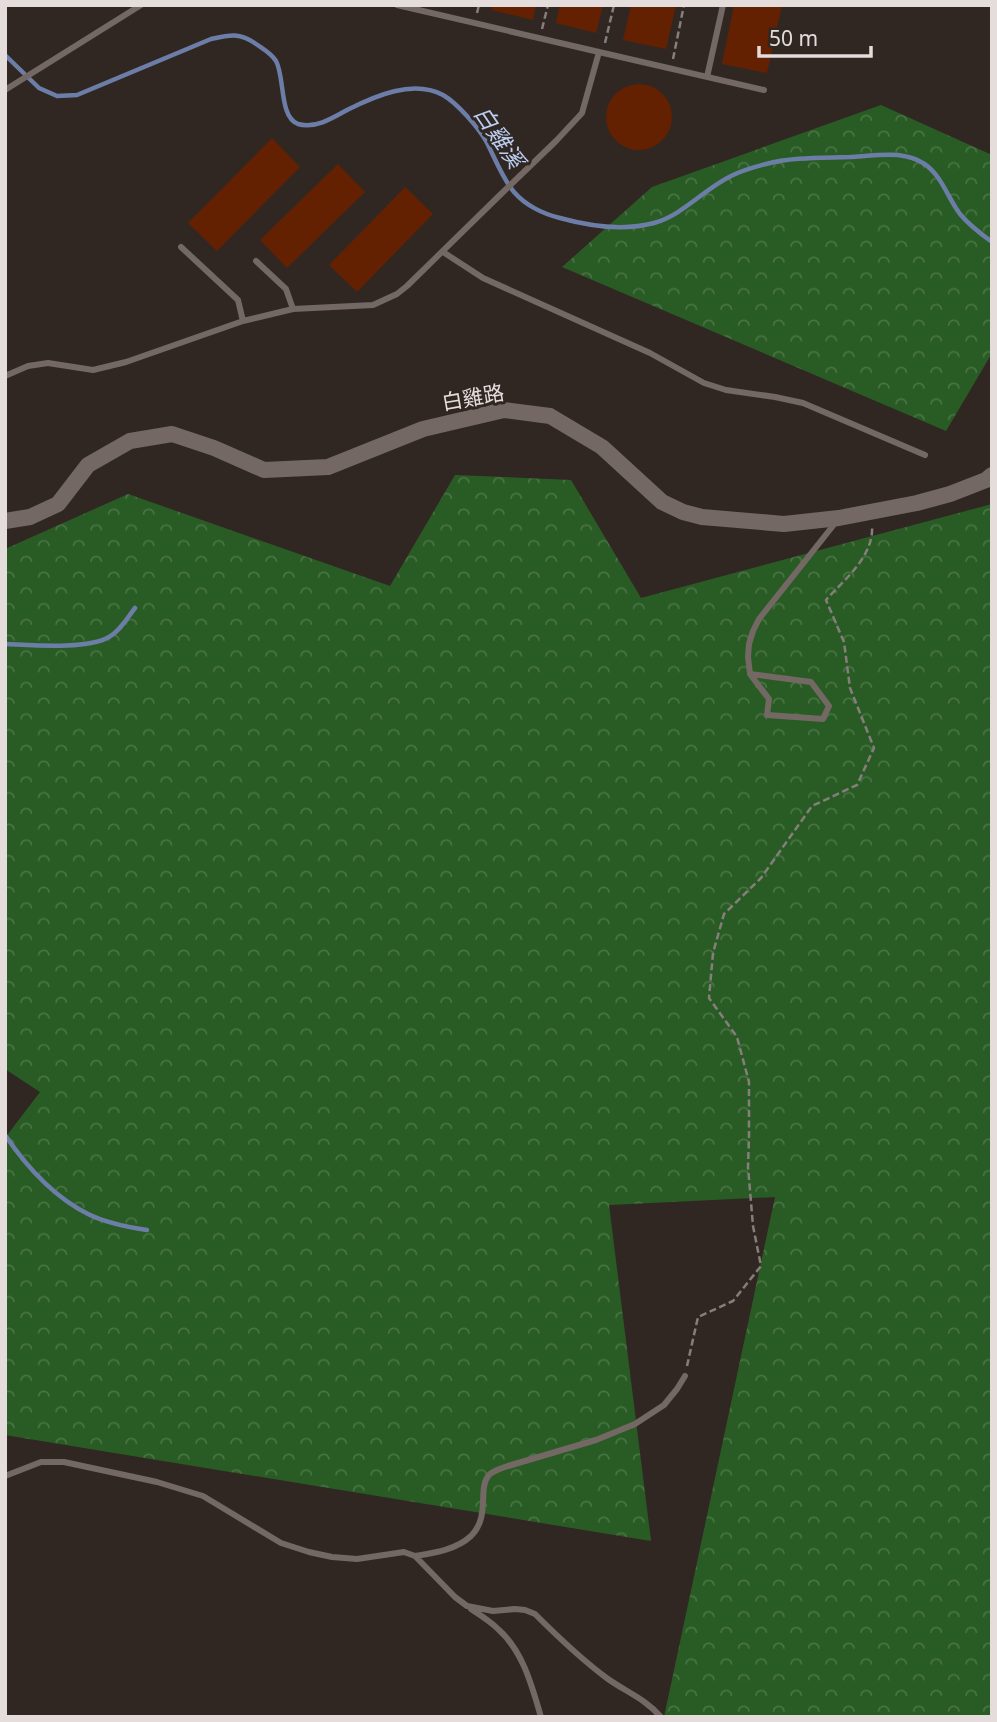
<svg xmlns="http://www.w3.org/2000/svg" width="997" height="1722" font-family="'Noto Sans','Noto Sans TC',sans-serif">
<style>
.forest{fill:url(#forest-crowns)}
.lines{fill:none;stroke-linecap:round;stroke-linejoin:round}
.stream{stroke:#6c7ea8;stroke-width:4.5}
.building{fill:#632102}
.path{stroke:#867e7b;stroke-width:2.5;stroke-dasharray:7 3.5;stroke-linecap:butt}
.lane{stroke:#746864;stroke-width:6}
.secondary{stroke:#746864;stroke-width:16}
.labels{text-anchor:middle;stroke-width:6;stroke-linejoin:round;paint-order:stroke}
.street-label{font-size:21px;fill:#e4dddb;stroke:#302723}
.water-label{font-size:23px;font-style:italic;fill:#bccff2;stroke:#302723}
</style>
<defs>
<pattern id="forest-crowns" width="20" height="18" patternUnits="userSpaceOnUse" patternTransform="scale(1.75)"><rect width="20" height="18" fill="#295c24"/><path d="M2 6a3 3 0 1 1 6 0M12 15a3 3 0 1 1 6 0" fill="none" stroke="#487343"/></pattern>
</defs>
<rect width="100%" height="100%" fill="#302723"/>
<!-- forest -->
<path class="forest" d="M881,105L992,155V353L946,431L562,267L652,187Z
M455,475L571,480L641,598L992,504V1717H664L775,1197L609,1205L651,1541L5,1435V1138L40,1092L5,1069V549L128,494L390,586Z"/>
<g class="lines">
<!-- stream -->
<path class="stream" d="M5,55L39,88L57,96L77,95L211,39C229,35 239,32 256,44C263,49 271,53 276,61C285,77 279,117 298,124C315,129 333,118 347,110C375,96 413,79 443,95C457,103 478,127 486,141C495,158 502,178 514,192C525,205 543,214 560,218C589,226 624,231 654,223C683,215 704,189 731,176C741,171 754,167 766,164C792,157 823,158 850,157C866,156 883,154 898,155C905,156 917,159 923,163C942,175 947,197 960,214C969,225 981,234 992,242
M5,644C31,645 87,650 109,637C120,631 127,618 135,608
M5,1135C26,1166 54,1197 88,1214C106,1223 127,1227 147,1230"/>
</g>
<!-- building -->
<path class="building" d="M492,5H536L533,20L491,10Z
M560,5H603L596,33L556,23Z
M631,5H676L666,49L623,40Z
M734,5H782L767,73L722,64Z
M606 117a33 33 0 1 1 66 0a33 33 0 1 1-66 0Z
M272,138L300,167L217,251L188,223Z
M338,164L365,192L287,268L260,240Z
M405,187L433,214L357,292L329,265Z"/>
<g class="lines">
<!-- path -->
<path class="path" d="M477,13L479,5
M542,29L548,5
M605,43L614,5
M673,59L684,5
M687,1366L698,1317L733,1301L761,1266L753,1226L748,1167L749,1137V1082L737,1037L709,998L713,953L724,914L761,878L812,806L857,785L874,748L850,688L844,642L826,600C845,579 874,556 872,526"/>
<!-- lane -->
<path class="lane" d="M599,52L764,90
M707,77L723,5
M5,90L141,5
M181,247L238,300L243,321
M443,252L483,278L650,353L704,383L726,390L775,397L803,403L925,455
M256,261L286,289L293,309
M5,376L28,366L48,363L93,370L126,362L243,321L293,309L373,305L397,294L407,286L500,195L556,141L582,113L599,52L397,5
M750,674L811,682L829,706L823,719L767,715L769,699L750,674L748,657L749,644L753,631L759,619L836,522
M5,1476L41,1462H64L157,1482L203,1496L281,1543L309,1552L332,1557L357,1559L404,1552L415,1556L455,1597L467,1606L493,1611L515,1609L525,1610L535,1614C558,1637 582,1660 608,1679C628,1693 644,1698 661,1717
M415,1556C433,1553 456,1550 471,1536C491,1516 477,1488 489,1475C494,1470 502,1468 508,1466L596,1440L635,1424L664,1405L677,1389L685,1376
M471,1609C480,1615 490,1621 498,1629C523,1651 532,1686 541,1717"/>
<!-- secondary -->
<path class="secondary" d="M5,521L30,517L58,504L88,465L130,441L172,434L214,448L264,470L328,467L423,429L504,410L550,416L602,447L662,502L683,512L702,517L784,524L839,518L917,503L950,494L986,480L992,475"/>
</g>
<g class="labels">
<!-- street labels -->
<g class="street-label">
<text transform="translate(473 398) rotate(-10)" y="7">白雞路</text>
</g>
<!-- water labels -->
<g class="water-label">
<text transform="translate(499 137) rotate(56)" y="8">白雞溪</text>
</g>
</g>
<!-- border -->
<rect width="997" height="1722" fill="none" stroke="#e4dddb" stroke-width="14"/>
<!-- scale -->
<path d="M759 46v10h112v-10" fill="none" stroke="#e4dddb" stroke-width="3.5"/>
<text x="769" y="46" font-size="21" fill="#e4dddb" stroke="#302723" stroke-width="5" paint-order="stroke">50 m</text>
</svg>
